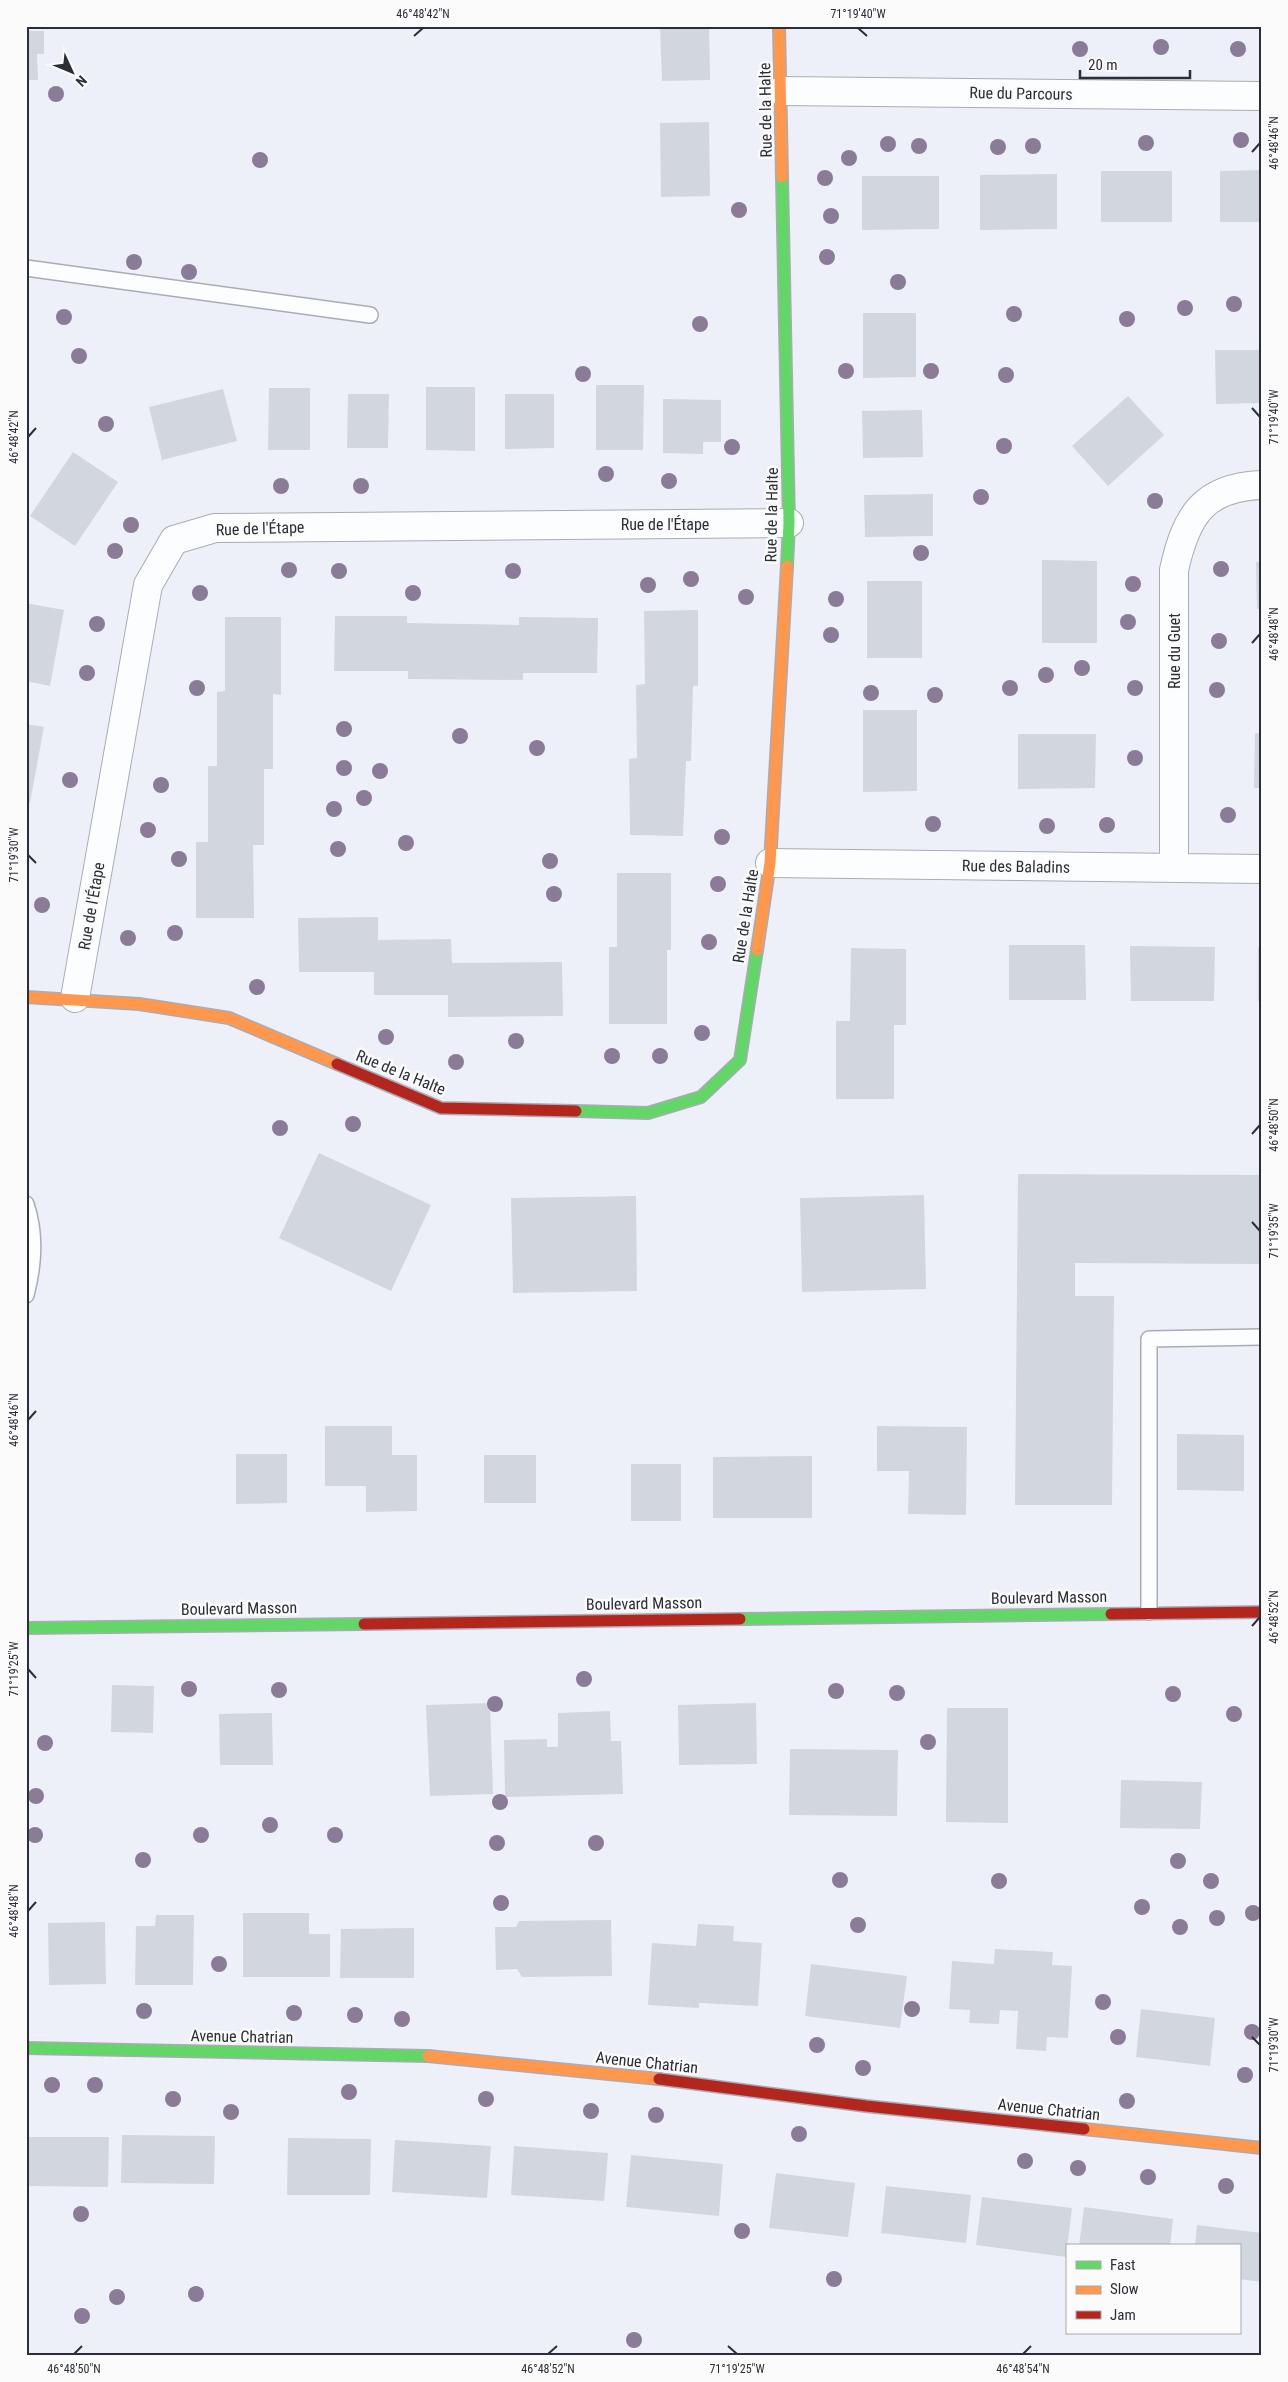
<svg xmlns="http://www.w3.org/2000/svg" width="1288" height="2382" font-family="'Roboto Condensed',sans-serif">
<style>
.building{fill:#d2d7df}
.lines{fill:none;stroke-linecap:round;stroke-linejoin:round}
.lane-casing{stroke:#a9acb4;stroke-width:18}
.street-casing{stroke:#a9acb4;stroke-width:30}
.fast-casing{stroke:#a9acb4;stroke-width:14}
.slow-casing{stroke:#a9acb4;stroke-width:14}
.jam-casing{stroke:#a9acb4;stroke-width:14}
.lane{stroke:#fcfdfe;stroke-width:15}
.street{stroke:#fcfdfe;stroke-width:28}
.fast{stroke:#63d668;stroke-width:11}
.slow{stroke:#ff974d;stroke-width:11}
.jam{stroke:#b3261e;stroke-width:11}
.tree{fill:#8a7b97}
.ticks{fill:none;stroke:#2b2e37;stroke-width:2}
.labels{text-anchor:middle;stroke-width:5;stroke-linejoin:round;paint-order:stroke}
.street-label{font-size:16px;fill:#2b2e37;stroke:#fbfbfb}
.neatline{fill:none;stroke:#2b2e37;stroke-width:2}
.ticks-label{font-size:12px;text-anchor:middle;fill:#2b2e37}
</style>
<rect width="100%" height="100%" fill="#edf0f8"/>
<!-- building -->
<path class="building" d="M660,26H709L710,80L662,81Z
M26,31H44V54H37L38,80H26Z
M709,122L710,196L661,197L660,123Z
M1262,170V222H1220V171Z
M1101,171H1172V222H1101Z
M1057,174V229L980,230V175Z
M862,176H939V229L862,230Z
M863,313H916V377L863,378Z
M1215,350H1262V403L1216,404Z
M596,385H644L643,450H596Z
M426,387H475V451L426,450Z
M269,388H310V450H268Z
M223,389L237,441L162,460L149,407Z
M348,394H389L388,448H347Z
M505,394H554V448L505,449Z
M1128,396L1164,435L1108,486L1072,446Z
M663,399L721,400V442H703V454L663,453Z
M922,410L923,457L863,458L862,411Z
M73,452L118,482L75,546L30,516Z
M933,494V536L865,537L864,495Z
M1042,560L1097,561V643H1042Z
M1256,562H1262V609H1257Z
M867,581H922V658H867Z
M26,603L64,610L50,686L26,681Z
M698,610V686H693L691,761H686L683,836L630,835L629,759L637,758L636,685L645,684L644,611Z
M335,616H407V623L519,625V617L598,618L597,673H523V680L408,679V671H334Z
M225,617H281V695L273,694V769H264V845H253L254,918H196V842H208V766H217V692L225,691Z
M863,710H917V791L863,792Z
M26,724L44,727L30,803L26,802Z
M1255,733L1262,734V788H1254Z
M1018,734H1096L1095,788L1018,789Z
M617,873H671V950H667V1024H609V947H617Z
M378,917V940L451,939L452,963L562,962L563,1016L448,1017V995H374V972H299L298,918Z
M1009,945H1085L1086,1000H1009Z
M1130,946L1215,947L1214,1001H1131Z
M1258,947H1262V1001H1258Z
M851,948L906,949V1025H894V1099H836V1021H850Z
M319,1153L431,1205L391,1291L279,1238Z
M1018,1174L1262,1175V1264L1075,1263V1296H1114L1112,1505H1015Z
M924,1195L926,1289L802,1292L800,1198Z
M636,1196L637,1291L513,1293L511,1198Z
M325,1426H392V1455H417V1511L366,1512V1486H325Z
M877,1426L967,1427L966,1515L908,1514L909,1471H877Z
M1177,1434L1244,1435V1491L1177,1490Z
M236,1454H287V1503L236,1504Z
M484,1455H536V1503H484Z
M812,1456V1518H713V1457Z
M631,1464H681V1521H631Z
M112,1685L154,1686L153,1733L111,1732Z
M490,1703L493,1794L430,1796L426,1705Z
M756,1703L757,1764L679,1765L678,1705Z
M947,1708H1008V1823L946,1822Z
M610,1711L611,1741H621L623,1794L505,1797L504,1740L547,1739V1747H558V1713Z
M272,1713L273,1765H220L219,1714Z
M790,1749L898,1750L897,1816L789,1815Z
M1121,1780L1202,1782L1200,1829L1120,1828Z
M243,1913H309V1934H330V1977H243Z
M156,1915H194L193,1985H135L136,1926H155Z
M611,1920L612,1976L522,1977L517,1969L496,1970L495,1927H516L519,1921Z
M105,1922L106,1984L49,1985L48,1923Z
M698,1924L734,1926L733,1941L762,1943L758,2006L699,2003V2008L648,2005L652,1943L696,1946Z
M414,1928V1978H340L341,1929Z
M995,1949L1053,1952L1052,1965L1072,1966L1068,2038L1047,2037L1046,2051L1016,2049L1018,2011L1000,2010L999,2024L969,2023L970,2010L949,2009L952,1961L994,1964Z
M811,1964L907,1976L900,2028L805,2016Z
M1141,2009L1215,2018L1210,2066L1136,2057Z
M122,2135L215,2136L214,2184L121,2183Z
M26,2137H109L108,2187L26,2186Z
M288,2138L371,2139L370,2195H287Z
M395,2140L491,2146L487,2198L392,2192Z
M514,2146L608,2153L604,2201L511,2195Z
M631,2155L723,2164L719,2216L626,2207Z
M776,2173L855,2183L848,2237L769,2228Z
M886,2186L971,2195L966,2243L881,2233Z
M982,2197L1072,2208L1066,2257L976,2245Z
M1084,2207L1173,2219L1170,2246H1079Z
M1197,2225L1262,2233V2282L1239,2279V2246H1195Z"/>
<g class="lines">
<!-- lane casing -->
<g class="lane-casing">
<path id="lane" d="M26,268L370,315
M26,1204C36,1234 34,1265 26,1295
M1149,1612V1339L1262,1337"/>
</g>
<!-- street casing -->
<g class="street-casing">
<path id="street" d="M781,91L1262,96
M770,863L1262,869
M1174,868V570C1186,516 1203,487 1262,485
M75,998L148,585L174,540L215,528L789,523"/>
</g>
<!-- fast casing -->
<g class="fast-casing">
<path id="fast" d="M782,177L789,523L787,566
M576,1111L648,1113L701,1097L740,1060L757,950
M740,1619L1111,1614
M26,1628L364,1624
M26,2048L428,2056"/>
</g>
<!-- slow casing -->
<g class="slow-casing">
<path id="slow" d="M779,26L782,177
M757,950L770,863L787,566
M26,997L139,1004L229,1018L337,1064
M428,2056L659,2079
M1084,2129L1262,2148"/>
</g>
<!-- jam casing -->
<g class="jam-casing">
<path id="jam" d="M337,1064L441,1108L576,1111
M1111,1614L1262,1612
M364,1624L740,1619
M659,2079L866,2106L1084,2129"/>
</g>
<!-- lane -->
<use href="#lane" class="lane"/>
<!-- street -->
<use href="#street" class="street"/>
<!-- fast -->
<use href="#fast" class="fast"/>
<!-- slow -->
<use href="#slow" class="slow"/>
<!-- jam -->
<use href="#jam" class="jam"/>
</g>
<!-- trees -->
<g class="tree">
<circle cx="1161" cy="47" r="8"/>
<circle cx="1080" cy="49" r="8"/>
<circle cx="1238" cy="49" r="8"/>
<circle cx="56" cy="94" r="8"/>
<circle cx="1241" cy="140" r="8"/>
<circle cx="1146" cy="143" r="8"/>
<circle cx="888" cy="144" r="8"/>
<circle cx="919" cy="146" r="8"/>
<circle cx="1033" cy="146" r="8"/>
<circle cx="998" cy="147" r="8"/>
<circle cx="849" cy="158" r="8"/>
<circle cx="260" cy="160" r="8"/>
<circle cx="825" cy="178" r="8"/>
<circle cx="739" cy="210" r="8"/>
<circle cx="831" cy="216" r="8"/>
<circle cx="827" cy="257" r="8"/>
<circle cx="134" cy="262" r="8"/>
<circle cx="189" cy="272" r="8"/>
<circle cx="898" cy="282" r="8"/>
<circle cx="1234" cy="304" r="8"/>
<circle cx="1185" cy="308" r="8"/>
<circle cx="1014" cy="314" r="8"/>
<circle cx="64" cy="317" r="8"/>
<circle cx="1127" cy="319" r="8"/>
<circle cx="700" cy="324" r="8"/>
<circle cx="79" cy="356" r="8"/>
<circle cx="846" cy="371" r="8"/>
<circle cx="931" cy="371" r="8"/>
<circle cx="583" cy="374" r="8"/>
<circle cx="1006" cy="375" r="8"/>
<circle cx="106" cy="424" r="8"/>
<circle cx="1004" cy="446" r="8"/>
<circle cx="732" cy="447" r="8"/>
<circle cx="606" cy="474" r="8"/>
<circle cx="669" cy="481" r="8"/>
<circle cx="281" cy="486" r="8"/>
<circle cx="361" cy="486" r="8"/>
<circle cx="981" cy="497" r="8"/>
<circle cx="1155" cy="501" r="8"/>
<circle cx="131" cy="525" r="8"/>
<circle cx="115" cy="551" r="8"/>
<circle cx="921" cy="553" r="8"/>
<circle cx="1221" cy="569" r="8"/>
<circle cx="289" cy="570" r="8"/>
<circle cx="339" cy="571" r="8"/>
<circle cx="513" cy="571" r="8"/>
<circle cx="691" cy="579" r="8"/>
<circle cx="1133" cy="584" r="8"/>
<circle cx="648" cy="585" r="8"/>
<circle cx="200" cy="593" r="8"/>
<circle cx="413" cy="593" r="8"/>
<circle cx="746" cy="597" r="8"/>
<circle cx="836" cy="599" r="8"/>
<circle cx="1128" cy="622" r="8"/>
<circle cx="97" cy="624" r="8"/>
<circle cx="831" cy="635" r="8"/>
<circle cx="1219" cy="641" r="8"/>
<circle cx="1082" cy="668" r="8"/>
<circle cx="87" cy="673" r="8"/>
<circle cx="1046" cy="675" r="8"/>
<circle cx="197" cy="688" r="8"/>
<circle cx="1010" cy="688" r="8"/>
<circle cx="1135" cy="688" r="8"/>
<circle cx="1217" cy="690" r="8"/>
<circle cx="871" cy="693" r="8"/>
<circle cx="935" cy="695" r="8"/>
<circle cx="344" cy="729" r="8"/>
<circle cx="460" cy="736" r="8"/>
<circle cx="537" cy="748" r="8"/>
<circle cx="1135" cy="758" r="8"/>
<circle cx="344" cy="768" r="8"/>
<circle cx="380" cy="771" r="8"/>
<circle cx="70" cy="780" r="8"/>
<circle cx="161" cy="785" r="8"/>
<circle cx="364" cy="798" r="8"/>
<circle cx="334" cy="809" r="8"/>
<circle cx="1228" cy="815" r="8"/>
<circle cx="933" cy="824" r="8"/>
<circle cx="1107" cy="825" r="8"/>
<circle cx="1047" cy="826" r="8"/>
<circle cx="148" cy="830" r="8"/>
<circle cx="722" cy="837" r="8"/>
<circle cx="406" cy="843" r="8"/>
<circle cx="338" cy="849" r="8"/>
<circle cx="179" cy="859" r="8"/>
<circle cx="550" cy="861" r="8"/>
<circle cx="718" cy="884" r="8"/>
<circle cx="554" cy="894" r="8"/>
<circle cx="42" cy="905" r="8"/>
<circle cx="175" cy="933" r="8"/>
<circle cx="128" cy="938" r="8"/>
<circle cx="709" cy="942" r="8"/>
<circle cx="257" cy="987" r="8"/>
<circle cx="702" cy="1033" r="8"/>
<circle cx="386" cy="1037" r="8"/>
<circle cx="516" cy="1041" r="8"/>
<circle cx="612" cy="1056" r="8"/>
<circle cx="660" cy="1056" r="8"/>
<circle cx="456" cy="1062" r="8"/>
<circle cx="353" cy="1124" r="8"/>
<circle cx="280" cy="1128" r="8"/>
<circle cx="584" cy="1679" r="8"/>
<circle cx="189" cy="1689" r="8"/>
<circle cx="279" cy="1690" r="8"/>
<circle cx="836" cy="1691" r="8"/>
<circle cx="897" cy="1693" r="8"/>
<circle cx="1173" cy="1694" r="8"/>
<circle cx="495" cy="1704" r="8"/>
<circle cx="1234" cy="1714" r="8"/>
<circle cx="928" cy="1742" r="8"/>
<circle cx="45" cy="1743" r="8"/>
<circle cx="36" cy="1796" r="8"/>
<circle cx="500" cy="1802" r="8"/>
<circle cx="270" cy="1825" r="8"/>
<circle cx="35" cy="1835" r="8"/>
<circle cx="201" cy="1835" r="8"/>
<circle cx="335" cy="1835" r="8"/>
<circle cx="497" cy="1843" r="8"/>
<circle cx="596" cy="1843" r="8"/>
<circle cx="143" cy="1860" r="8"/>
<circle cx="1178" cy="1861" r="8"/>
<circle cx="840" cy="1880" r="8"/>
<circle cx="999" cy="1881" r="8"/>
<circle cx="1211" cy="1881" r="8"/>
<circle cx="501" cy="1903" r="8"/>
<circle cx="1142" cy="1907" r="8"/>
<circle cx="1253" cy="1913" r="8"/>
<circle cx="1217" cy="1918" r="8"/>
<circle cx="858" cy="1925" r="8"/>
<circle cx="1180" cy="1927" r="8"/>
<circle cx="219" cy="1964" r="8"/>
<circle cx="1103" cy="2002" r="8"/>
<circle cx="912" cy="2009" r="8"/>
<circle cx="144" cy="2011" r="8"/>
<circle cx="294" cy="2013" r="8"/>
<circle cx="355" cy="2015" r="8"/>
<circle cx="402" cy="2019" r="8"/>
<circle cx="1252" cy="2032" r="8"/>
<circle cx="1118" cy="2037" r="8"/>
<circle cx="817" cy="2045" r="8"/>
<circle cx="863" cy="2068" r="8"/>
<circle cx="1245" cy="2075" r="8"/>
<circle cx="52" cy="2085" r="8"/>
<circle cx="95" cy="2085" r="8"/>
<circle cx="349" cy="2092" r="8"/>
<circle cx="173" cy="2099" r="8"/>
<circle cx="486" cy="2099" r="8"/>
<circle cx="1127" cy="2101" r="8"/>
<circle cx="591" cy="2111" r="8"/>
<circle cx="231" cy="2112" r="8"/>
<circle cx="656" cy="2115" r="8"/>
<circle cx="799" cy="2134" r="8"/>
<circle cx="1025" cy="2161" r="8"/>
<circle cx="1078" cy="2168" r="8"/>
<circle cx="1148" cy="2177" r="8"/>
<circle cx="1226" cy="2186" r="8"/>
<circle cx="81" cy="2214" r="8"/>
<circle cx="742" cy="2231" r="8"/>
<circle cx="834" cy="2279" r="8"/>
<circle cx="196" cy="2294" r="8"/>
<circle cx="117" cy="2297" r="8"/>
<circle cx="82" cy="2316" r="8"/>
<circle cx="634" cy="2340" r="8"/>
</g>
<!-- ticks -->
<path class="ticks" d="M858,28L867,36M414,36L423,28M1252,152L1260,143M1252,408L1260,417M28,437L36,428M1252,643L1260,634M28,855L36,863M1252,1134L1260,1125M1252,1222L1260,1231M28,1420L36,1411M1252,1626L1260,1617M28,1669L36,1678M28,1911L36,1902M1252,2037L1260,2045M728,2346L737,2354M74,2354L82,2346M548,2354L557,2346M1023,2354L1031,2346"/>
<g class="labels">
<!-- street labels -->
<g class="street-label">
<text transform="translate(1021 93) rotate(1)" y="6">Rue du Parcours</text>
<text transform="translate(765 110) rotate(-91)" y="6">Rue de la Halte</text>
<text transform="translate(771 515) rotate(-89)" y="6">Rue de la Halte</text>
<text x="665" y="530">Rue de l'Étape</text>
<text transform="translate(260 528) rotate(-2)" y="6">Rue de l'Étape</text>
<text transform="translate(1174 651) rotate(-90)" y="6">Rue du Guet</text>
<text transform="translate(1016 866) rotate(1)" y="6">Rue des Baladins</text>
<text transform="translate(91 906) rotate(-80)" y="6">Rue de l'Étape</text>
<text transform="translate(745 916) rotate(-81)" y="6">Rue de la Halte</text>
<text transform="translate(401 1072) rotate(22)" y="6">Rue de la Halte</text>
<text transform="translate(1049 1597) rotate(-1)" y="6">Boulevard Masson</text>
<text transform="translate(644 1603) rotate(-1)" y="6">Boulevard Masson</text>
<text transform="translate(239 1608) rotate(-1)" y="6">Boulevard Masson</text>
<text transform="translate(242 2036) rotate(1)" y="6">Avenue Chatrian</text>
<text transform="translate(647 2062) rotate(6)" y="6">Avenue Chatrian</text>
<text transform="translate(1049 2109) rotate(6)" y="6">Avenue Chatrian</text>
</g>
</g>
<!-- border -->
<rect width="1288" height="2382" fill="none" stroke="#fbfbfb" stroke-width="55"/>
<!-- legend -->
<rect x="1066" y="2244" width="175" height="90" fill="#fbfbfb" stroke="#a8a9ad"/>
<rect x="1076" y="2261" width="25" height="8" fill="#63d668" stroke="#a8a9ad"/>
<text x="1110" y="2270" font-size="15" fill="#2b2e37">Fast</text>
<rect x="1076" y="2286" width="25" height="8" fill="#ff974d" stroke="#a8a9ad"/>
<text x="1110" y="2294" font-size="15" fill="#2b2e37">Slow</text>
<rect x="1076" y="2311" width="25" height="8" fill="#b3261e" stroke="#a8a9ad"/>
<text x="1110" y="2320" font-size="15" fill="#2b2e37">Jam</text>
<!-- north arrow -->
<g transform="translate(72 72) rotate(134)" stroke="#fbfbfb" stroke-width="4" paint-order="stroke">
<path d="M0-4L9 19L0 12L-9 19Z" fill="#2b2e37"/>
<text y="-8" font-size="14" font-weight="bold" text-anchor="middle" fill="#2b2e37">N</text>
</g>
<!-- scale -->
<path d="M1080 70v8h110v-8" fill="none" stroke="#2b2e37" stroke-width="2.5"/>
<text x="1088" y="70" font-size="15" fill="#2b2e37" stroke="#fbfbfb" stroke-width="4" paint-order="stroke">20 m</text>
<rect x="28" y="28" width="1232" height="2326" class="neatline"/>
<g class="ticks-label">
<text x="423" y="18">46°48'42"N</text>
<text x="858" y="18">71°19'40"W</text>
<text transform="translate(1274 143) rotate(-90)" y="4">46°48'46"N</text>
<text transform="translate(1274 417) rotate(-90)" y="4">71°19'40"W</text>
<text transform="translate(14 437) rotate(-90)" y="4">46°48'42"N</text>
<text transform="translate(1274 634) rotate(-90)" y="4">46°48'48"N</text>
<text transform="translate(14 855) rotate(-90)" y="4">71°19'30"W</text>
<text transform="translate(1274 1125) rotate(-90)" y="4">46°48'50"N</text>
<text transform="translate(1274 1231) rotate(-90)" y="4">71°19'35"W</text>
<text transform="translate(14 1420) rotate(-90)" y="4">46°48'46"N</text>
<text transform="translate(1274 1617) rotate(-90)" y="4">46°48'52"N</text>
<text transform="translate(14 1669) rotate(-90)" y="4">71°19'25"W</text>
<text transform="translate(14 1911) rotate(-90)" y="4">46°48'48"N</text>
<text transform="translate(1274 2045) rotate(-90)" y="4">71°19'30"W</text>
<text x="74" y="2373">46°48'50"N</text>
<text x="548" y="2373">46°48'52"N</text>
<text x="737" y="2373">71°19'25"W</text>
<text x="1023" y="2373">46°48'54"N</text>
</g>
</svg>
